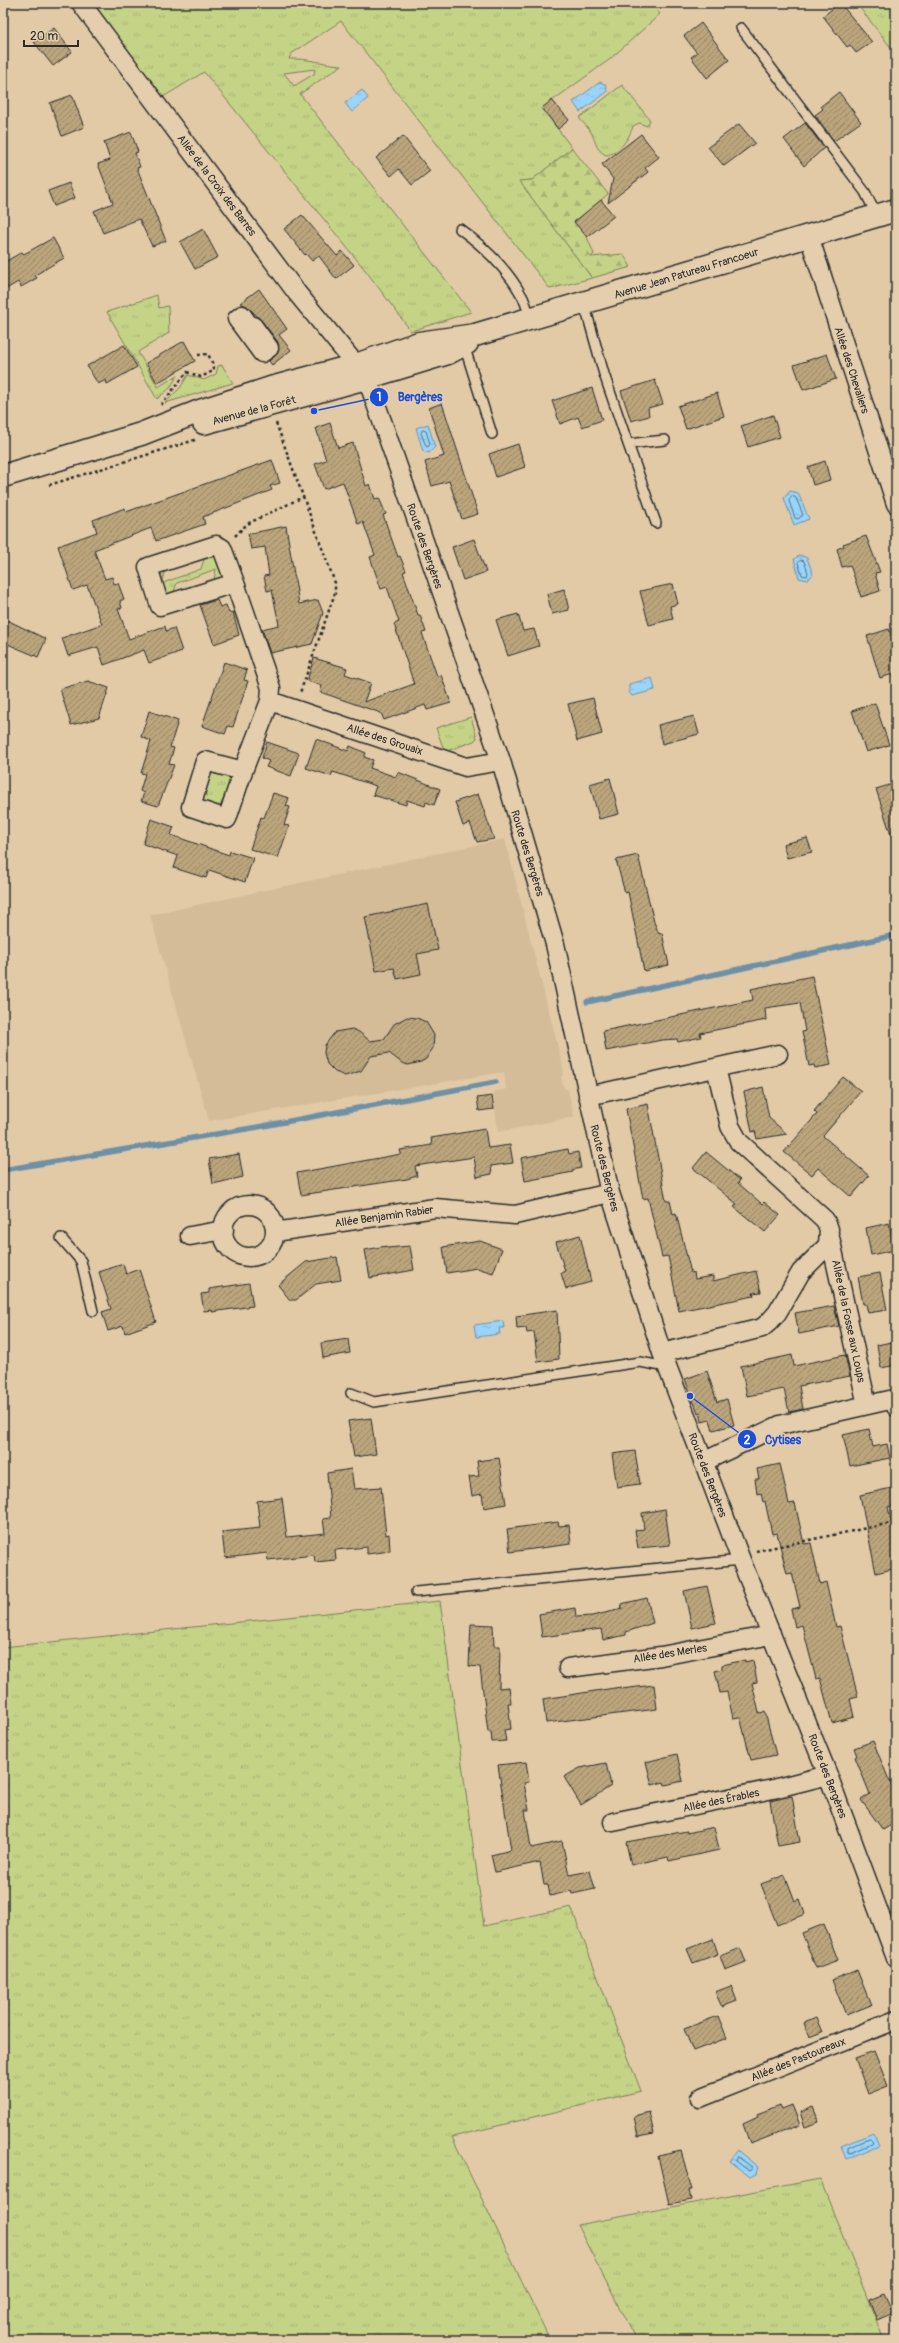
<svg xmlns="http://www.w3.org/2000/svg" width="899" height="2343" font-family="Pangolin,sans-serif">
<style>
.built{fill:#d4bc98}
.grass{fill:url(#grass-tufts);stroke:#787f59;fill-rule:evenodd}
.forest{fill:url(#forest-firs);stroke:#787f59}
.water{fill:url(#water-ripples);stroke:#6d90a7}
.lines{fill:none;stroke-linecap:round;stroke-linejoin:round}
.shore{stroke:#576f7e;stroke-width:1}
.stream{stroke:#6d90a7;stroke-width:5.5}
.building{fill:url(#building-hatch);stroke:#2b2b2b}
.lane-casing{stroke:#2b2b2b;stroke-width:12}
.street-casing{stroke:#2b2b2b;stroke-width:21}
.primary-casing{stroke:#2b2b2b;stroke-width:25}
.path{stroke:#2b2b2b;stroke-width:2.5;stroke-dasharray:3 3;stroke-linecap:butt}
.lane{stroke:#e5ceae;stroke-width:9}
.street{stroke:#e5ceae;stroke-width:18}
.primary{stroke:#e5ceae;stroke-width:22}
.labels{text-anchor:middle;stroke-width:3;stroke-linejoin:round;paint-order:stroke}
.street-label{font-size:11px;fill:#2b2b2b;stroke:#e5ceae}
.leader{fill:none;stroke:#1d4ed8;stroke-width:1.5}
.callout-dot{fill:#1d4ed8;stroke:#e5ceae;stroke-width:1.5}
.mark-label{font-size:12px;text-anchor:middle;font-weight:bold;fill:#fff}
.callout-label{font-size:12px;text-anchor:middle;font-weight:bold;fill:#1d4ed8;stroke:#e5ceae;stroke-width:3;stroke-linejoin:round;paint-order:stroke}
</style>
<defs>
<pattern id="grass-tufts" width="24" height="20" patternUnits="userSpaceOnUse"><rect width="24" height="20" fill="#c5d387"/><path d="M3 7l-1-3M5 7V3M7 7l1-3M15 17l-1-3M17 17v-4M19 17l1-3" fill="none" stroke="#a9b575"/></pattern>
<pattern id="forest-firs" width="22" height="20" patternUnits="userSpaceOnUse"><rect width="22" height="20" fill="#c5d387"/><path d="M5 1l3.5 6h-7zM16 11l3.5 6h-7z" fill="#a9b575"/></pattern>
<pattern id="water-ripples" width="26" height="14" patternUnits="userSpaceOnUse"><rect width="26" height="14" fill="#99d4fa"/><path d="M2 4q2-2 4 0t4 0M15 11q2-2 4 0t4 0" fill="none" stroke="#84b6d6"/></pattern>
<pattern id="building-hatch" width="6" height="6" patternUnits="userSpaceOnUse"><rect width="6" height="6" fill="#bca57d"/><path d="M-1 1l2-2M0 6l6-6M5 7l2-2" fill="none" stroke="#998767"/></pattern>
</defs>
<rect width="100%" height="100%" fill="#e2caa7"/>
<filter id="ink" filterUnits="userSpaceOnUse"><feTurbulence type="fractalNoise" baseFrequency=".025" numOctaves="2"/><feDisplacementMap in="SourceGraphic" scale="8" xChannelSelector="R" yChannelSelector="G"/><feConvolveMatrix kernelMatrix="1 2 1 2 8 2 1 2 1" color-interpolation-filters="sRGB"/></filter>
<g filter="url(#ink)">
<!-- built -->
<path class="built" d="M505,839L562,1063L564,1074L561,1077L564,1088L568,1090L574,1117L498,1132L493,1092L506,1089L504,1072L209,1121L150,915Z"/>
<!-- grass -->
<path class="grass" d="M93,3H651L660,14L609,60L542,108L572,148L532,180L520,181L592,278L550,289L341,21L291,54L289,59C308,58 323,64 342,65L300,94L471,312L411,331L366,271L204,72L163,97ZM315,69L314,74L294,86L284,73Z
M856,3H896V54Z
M622,85L650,120L647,126L639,123L633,126C630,137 619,154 606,155C596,150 596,143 592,134C589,128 583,123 579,118Z
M157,295L159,308L168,306L169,333L138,352L158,387L178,375L170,388L157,399L107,312Z
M222,365L233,383L165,403L180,388L188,375L204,380L216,374L218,366Z
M213,553L219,555L225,572L222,578L214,580L216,569L177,583L173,594L170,596L165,594L159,577L161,572L165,571L163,583L201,569L205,556Z
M471,717L477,738L474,741L447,751L444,750L436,728Z
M209,772L230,778L233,780L224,809L200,802Z
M440,1601L484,1926L571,1907L641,2091L452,2137L550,2340H3V1647Z
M820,2179L884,2340H636L577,2225Z"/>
<!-- forest -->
<path class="forest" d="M572,148L608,194L575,222L587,237L594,254L591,257L623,254L631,267L592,278L519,181L532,180Z"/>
<!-- water -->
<path class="water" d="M600,82L606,85L607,92L580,112L573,102Z
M362,90L368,98L352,112L345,103Z
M428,424L435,447L429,453L423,451L416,428Z
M790,491L798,493L809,519L794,525L784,498Z
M800,555L807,558L813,574L808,580L799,578L794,559Z
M652,678L655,690L632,696L629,692V684Z
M503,1321L504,1328H499L500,1334L476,1337L474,1325Z
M873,2133L878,2146L846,2159L841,2146Z
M737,2150L758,2167L756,2174L750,2177L729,2161Z"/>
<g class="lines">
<!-- shore -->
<path class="shore" d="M423,430L426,431L430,444L428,447L426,446L421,433Z
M792,496L796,498L803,515L798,519L795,518L789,501Z
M801,560L804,561L808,573L807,576L802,575L798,563Z
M869,2139L872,2142L871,2144L850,2153L848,2152V2148Z
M738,2157L752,2167V2170L749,2171L736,2161Z"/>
<!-- stream -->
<path class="stream" d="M587,1002L896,935
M3,1170L258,1127L496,1082"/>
</g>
<!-- building -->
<path class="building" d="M840,3L872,42L856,53L850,45L847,47L823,16Z
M701,23L729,60L707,78L691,57L697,53L684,36Z
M54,28L72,52L53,66L34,42Z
M839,92L861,122L834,141L815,115L823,109L821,106Z
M72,95L84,127L62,136L50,103Z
M552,100L569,120L558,129L542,108Z
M805,123L824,148L804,166L784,139Z
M739,124L755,143L724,166L708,147Z
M131,132L138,152L135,153L140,167L137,168L166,241L152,246L139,219L103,233L94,211L113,203L98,164L110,160L104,142Z
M641,134L659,157L645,168L648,172L608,203L613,179L602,164Z
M403,136L430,171L412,185L399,169L391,176L376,158Z
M69,183L75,198L54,206L48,191Z
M601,200L614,216L587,237L574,222Z
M302,215L337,256L342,251L354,265L336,279L319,256L312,261L306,254L305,255L284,229Z
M203,229L218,257L195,269L180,242Z
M53,238L64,258L35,275L37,278L21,287L18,282L3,291V263L22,252L24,254Z
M259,289L287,329L279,335L291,350L272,365L269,361L278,353V342L261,320L247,306L240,303Z
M184,341L195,361L157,383L146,363Z
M124,345L137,367L107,384L106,380L98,384L87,366Z
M827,354L836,379L803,390L794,365Z
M655,380L663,404L648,408L649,416L631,421L621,391Z
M592,388L602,420L582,427L578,417L560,424L552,401Z
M717,393L724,416L686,429L678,406Z
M442,403L478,514L462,519L449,481L432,486L425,462L444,456L429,408Z
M773,415L780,437L748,447L741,426Z
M330,423L338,448L353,443L366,486L370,484L375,499L379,498L386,514L383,515L398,557L400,556L406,571L403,572L418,615H420L426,632L422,633L437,676L441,675L451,703L427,710L425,705L384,720L381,713L320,692L322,686L307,681L314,658L347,668L345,674L371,683L364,702L414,684L394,624L399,622L387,587L381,589L370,557L375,555L363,522L358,524L343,482L324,489L315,464L326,460L316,428Z
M518,444L525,467L496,477L489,454Z
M272,460L280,483L270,486L272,490L203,517L205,524L156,541L151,528L94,550L105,579L112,577L114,584L118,583L124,599L120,601L122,608L118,609L129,639L165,626L166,631L174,628L182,651L149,663L144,650L104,665L98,647L68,656L62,638L102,624L87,585L73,590L58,546L97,532L93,520L125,508L126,512Z
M825,461L830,480L813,485L808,467Z
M286,526L299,604L318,600L323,613L312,644L270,653L262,629L279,625L272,590L267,591L264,576L269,575L265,547L251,549L248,534Z
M866,536L880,572L875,573L880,591L861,597L850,565L842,567L837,549L844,546L843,544Z
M474,539L486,572L463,580L452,547Z
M673,584L678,604L670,606L673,619L649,625L640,591Z
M564,589L569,610L552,614L547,594Z
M217,600L220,607L226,605L229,613L233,612L239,635L214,644L200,605Z
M518,614L523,631L534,629L539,646L508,656L496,620Z
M3,618L46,639L38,657L3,642Z
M889,629L896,650V673L880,678L867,636Z
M224,662L247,670L244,680L248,681L233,727L228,726L225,734L202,726Z
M88,681L109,688L99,718L71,725L60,689Z
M593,698L602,734L577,741L568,704Z
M875,703L889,745L866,752L852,711Z
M149,711L178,721L170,747L174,748L169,764L174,765L158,806L141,801L144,793L140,791L145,774L141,773L151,741L141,737Z
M694,716L699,734L662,744L658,725Z
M316,739L348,751L350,746L366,753L364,757L373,760L370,768L396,777L398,772L440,789L434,805L426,802L425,806L407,800L406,805L373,795L376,786L333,772L331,776L306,768Z
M267,742L299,753L291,776L266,767L269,761L262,758Z
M610,778L619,814L599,819L590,784Z
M896,783V841H893L876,789Z
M273,793L289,798L286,806L290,807L284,825L289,826L278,858L250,849L261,817L264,818Z
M478,794L494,839L477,842L470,823L463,826L455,802Z
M151,819L174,827L171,835L229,855L230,851L253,858L245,882L209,870L206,878L174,868L178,856L143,844Z
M807,838L812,852L787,858L783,844Z
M638,855L654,922L659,934L662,933L669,965L644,971L628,892L625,893L616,860Z
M428,904L438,950L417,954L421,974L397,979L394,968L376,971L365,917Z
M812,976L831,1065L815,1068L814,1065L809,1066L802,1032L805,1031L800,1003L765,1008L766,1020L700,1033L701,1037L678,1042L677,1039L662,1040L606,1051L603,1031L753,1000L751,989Z
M407,1017L417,1018L426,1022L434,1035L433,1048L426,1059L421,1062L408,1065L402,1063L389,1053L371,1056L361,1071L345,1076L335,1072L327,1064L324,1053L325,1045L335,1032L352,1029L359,1032L370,1041L384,1039L394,1024Z
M843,1077L861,1091L823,1136L869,1176L851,1197L818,1168L812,1175L784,1152L817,1114L814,1111Z
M763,1087L769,1118L787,1134L757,1139L755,1131L752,1132L744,1092Z
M492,1096L494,1109L479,1111L477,1098Z
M648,1104L666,1201H670L673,1214L676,1213L691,1273L694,1272L695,1279L713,1276V1281L756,1271L761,1292L753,1293L754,1296L679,1311L668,1256L662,1257L648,1198L643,1199L626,1109Z
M485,1129L488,1148L510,1145L513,1163L491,1166L492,1174L477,1177L474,1157L415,1166L417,1176L407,1179L301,1195L297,1173L401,1154L400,1150L432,1145L431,1138Z
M568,1149L569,1154L578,1152L581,1168L572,1170L573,1172L525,1181L521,1158Z
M706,1152L740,1180L738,1183L762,1204L764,1202L780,1215L765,1232L734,1207L737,1204L693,1168Z
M239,1154L243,1177L213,1184L209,1159Z
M889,1223L894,1250L871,1255L866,1228Z
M580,1235L591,1282L566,1289L561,1273L565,1271L556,1242Z
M480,1241L502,1249L493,1273L477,1268L447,1273L443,1247Z
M386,1246L387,1248L410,1246L414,1270L370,1278L365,1250Z
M337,1257L341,1280L316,1284L296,1300H290L278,1285L306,1262Z
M123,1264L126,1274L139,1269L156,1322L125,1333L123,1326L108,1331L102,1312L111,1309L99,1272Z
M880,1273L887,1310L868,1313L866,1304H863L858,1277Z
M249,1283L253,1306L212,1312V1310L204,1311L201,1294L209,1293V1289Z
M834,1306L839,1326L799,1334L795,1313Z
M557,1310L559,1359L538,1362L534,1332L527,1333L526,1328L517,1329L516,1316Z
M348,1339L350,1353L323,1358L321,1343Z
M896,1341V1365L881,1368L877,1345Z
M792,1355L794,1366L845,1355L850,1376L799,1386L803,1409L789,1412L784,1389L747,1396L741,1366Z
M707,1371L717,1402L727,1399L734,1425L713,1430L710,1420L702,1422L700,1412L698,1413L685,1379Z
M371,1418L376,1454L354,1457L348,1421Z
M869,1429L873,1447L887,1444L890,1458L850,1466L843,1435Z
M635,1451L640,1484L617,1487L612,1454Z
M499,1458L506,1504L484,1508L482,1494L472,1496L469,1477L479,1476L477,1461Z
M780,1464L789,1504L795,1503L804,1544L811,1543L820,1584L826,1582L836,1627L840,1626L858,1697L850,1699L854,1717L832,1723L820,1678L816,1679L802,1625L795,1627L791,1609L800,1607L792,1573L787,1574L777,1533L772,1534L765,1501L763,1502L761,1493L757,1494L755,1479H759L757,1469Z
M351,1469L354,1489L381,1487L386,1535L389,1534L390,1551L367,1554V1547L335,1550L336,1560L315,1562L314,1555L268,1560L267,1553L225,1558L222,1532L260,1528L257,1501L282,1498L287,1537L325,1533L323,1519L331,1518L327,1473Z
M896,1487V1505L888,1507L896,1542V1568L876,1573L860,1495Z
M665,1509L670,1545L638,1548L635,1530L644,1529L642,1513Z
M558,1522L559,1526L569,1525L571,1544L510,1552L507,1529Z
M707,1586L716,1623L692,1628L684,1591Z
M647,1598L653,1623L626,1632V1635L603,1640L601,1629L542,1637L539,1614L575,1608L576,1617L592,1616L622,1609L621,1604Z
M471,1624L493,1625L494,1646H500L499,1688L509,1687L511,1703H508L511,1729L504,1730L506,1741L492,1742L491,1732H488L480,1667L469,1666Z
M745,1660V1662L753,1660L757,1682L752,1683L759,1713L765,1712L776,1755L751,1760L740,1717L733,1718L727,1692L720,1693L715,1671L722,1669V1665Z
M654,1685L657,1709L546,1723L543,1699L621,1687V1689Z
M873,1741L889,1780L896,1791V1822L883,1830L861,1800L870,1794L855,1757L857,1756L854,1748Z
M677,1754L683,1781L665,1785L664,1782L652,1785L646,1762Z
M526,1762L529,1782L524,1783L529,1810H525L531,1848L562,1841L569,1875L590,1871L595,1889L572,1894L571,1891L550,1896L548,1885H544L540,1862L495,1872L491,1855L511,1850L498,1765Z
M606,1763L611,1786L581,1805L564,1777L580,1768Z
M792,1796L800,1842L778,1846L770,1801Z
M714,1827L719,1850L669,1861L668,1857L631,1865L626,1842L687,1831V1833Z
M785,1875L795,1901L800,1899L805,1914L777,1925L761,1884Z
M824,1924L838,1960L816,1968L802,1933Z
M713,1939L718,1954L693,1963L687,1949Z
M740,1948L746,1962L725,1970L720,1956Z
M857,1970L871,2005L846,2015L832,1980Z
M731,1986L737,2001L722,2007L715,1992Z
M718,2016L727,2038L693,2051L684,2029Z
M816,2018L822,2032L809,2037L804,2023Z
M874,2051L888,2086L868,2094L855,2058Z
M780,2105L782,2109L792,2105L800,2125L750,2144L743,2124L758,2117L757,2114Z
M813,2107L819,2122L805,2127L800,2112Z
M649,2112L654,2134L638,2137L634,2116Z
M681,2151L692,2190H689L691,2200L669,2204L658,2156Z
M884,2293L893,2313L877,2320L869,2299Z"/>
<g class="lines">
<!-- lane casing -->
<g class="lane-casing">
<path id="lane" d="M741,28L865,192L877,216
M460,229C483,246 508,270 522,296C526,303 527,311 532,319
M584,303L604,374L628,444L665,440
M464,345L492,434
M628,444L656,523
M61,1238L81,1261L93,1311
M351,1393L374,1402L640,1362L667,1367
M416,1592L741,1560"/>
</g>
<!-- street casing -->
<g class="street-casing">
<path id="street" d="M81,3L297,293L356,365L369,384L501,761L555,944L610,1193L662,1353L741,1560L828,1775L896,1958
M809,236L896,504
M242,315L251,328L253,326L269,348L262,353L237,319Z
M235,583L222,548L216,545L148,567L160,606L235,583L271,688L270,701L466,767L501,761
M243,771L227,819L191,807L205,761L243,771L270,701
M588,1096L778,1054
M223 1231a26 26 0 1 1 52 0a26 26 0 1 1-52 0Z
M275,1232L435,1208L515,1215L610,1193
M190,1236L224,1230
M830,1237L867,1405
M662,1353L762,1328L769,1322L777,1313L801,1272L828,1245L829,1229L825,1220L739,1142L730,1126L716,1068
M703,1462L780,1425L894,1399L896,1407
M568,1668L661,1656L761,1637L771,1633
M613,1822L773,1789L828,1775
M700,2098L896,2020"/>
</g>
<!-- primary casing -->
<g class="primary-casing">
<path id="primary" d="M204,423L366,378L448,353L467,343
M3,476L141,434L200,411L274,387L356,365L419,343L475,335L896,210"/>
</g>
<!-- path -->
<path class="path" d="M161,405L187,372L201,377L213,371L214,367L208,354L198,355
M276,423L335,583V593L300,693
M49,485L195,440
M235,536L247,524L303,497
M756,1551L896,1522"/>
<!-- lane -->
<use href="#lane" class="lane"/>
<!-- street -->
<use href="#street" class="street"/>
<!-- primary -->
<use href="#primary" class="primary"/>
</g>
</g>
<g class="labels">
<!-- street labels -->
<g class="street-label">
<text transform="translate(217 185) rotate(53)" y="4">Allée de la Croix des Barres</text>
<text transform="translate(686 273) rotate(-17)" y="4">Avenue Jean Patureau Francoeur</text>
<text transform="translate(852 370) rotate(72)" y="4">Allée des Chevaliers</text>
<text transform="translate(254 410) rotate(-15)" y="4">Avenue de la Forêt</text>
<text transform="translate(425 546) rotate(71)" y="4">Route des Bergères</text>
<text transform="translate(385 739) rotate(18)" y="4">Allée des Grouaix</text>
<text transform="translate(528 853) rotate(73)" y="4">Route des Bergères</text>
<text transform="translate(605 1168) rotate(76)" y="4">Route des Bergères</text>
<text transform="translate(384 1216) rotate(-8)" y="4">Allée Benjamin Rabier</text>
<text transform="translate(849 1321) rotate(78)" y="4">Allée de la Fosse aux Loups</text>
<text transform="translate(708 1475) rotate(69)" y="4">Route des Bergères</text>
<text transform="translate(670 1653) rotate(-9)" y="4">Allée des Merles</text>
<text transform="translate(828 1776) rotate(69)" y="4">Route des Bergères</text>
<text transform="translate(721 1800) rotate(-12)" y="4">Allée des Érables</text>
<text transform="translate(798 2059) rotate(-22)" y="4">Allée des Pastoureaux</text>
</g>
</g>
<!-- callouts -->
<path class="leader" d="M314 411L379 397M690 1396L747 1439"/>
<g class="callout-dot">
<circle cx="314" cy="411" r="4"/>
<circle cx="690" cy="1396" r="4"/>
<circle cx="379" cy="397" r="10"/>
<circle cx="747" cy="1439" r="10"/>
</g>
<g class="mark-label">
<text x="379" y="401">1</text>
<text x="747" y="1444">2</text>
</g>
<g class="callout-label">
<text x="420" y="401">Bergères</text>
<text x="783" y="1444">Cytises</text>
</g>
<!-- margin -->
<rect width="899" height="2343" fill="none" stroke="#e5ceae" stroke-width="16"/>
<rect x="8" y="8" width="883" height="2327" fill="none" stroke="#2b2b2b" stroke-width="1.5" filter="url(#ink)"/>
<!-- scale -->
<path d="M24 40v6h54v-6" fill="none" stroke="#2b2b2b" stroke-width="2"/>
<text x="30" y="40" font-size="12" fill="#2b2b2b" stroke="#e5ceae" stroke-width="3" paint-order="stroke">20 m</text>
</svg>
